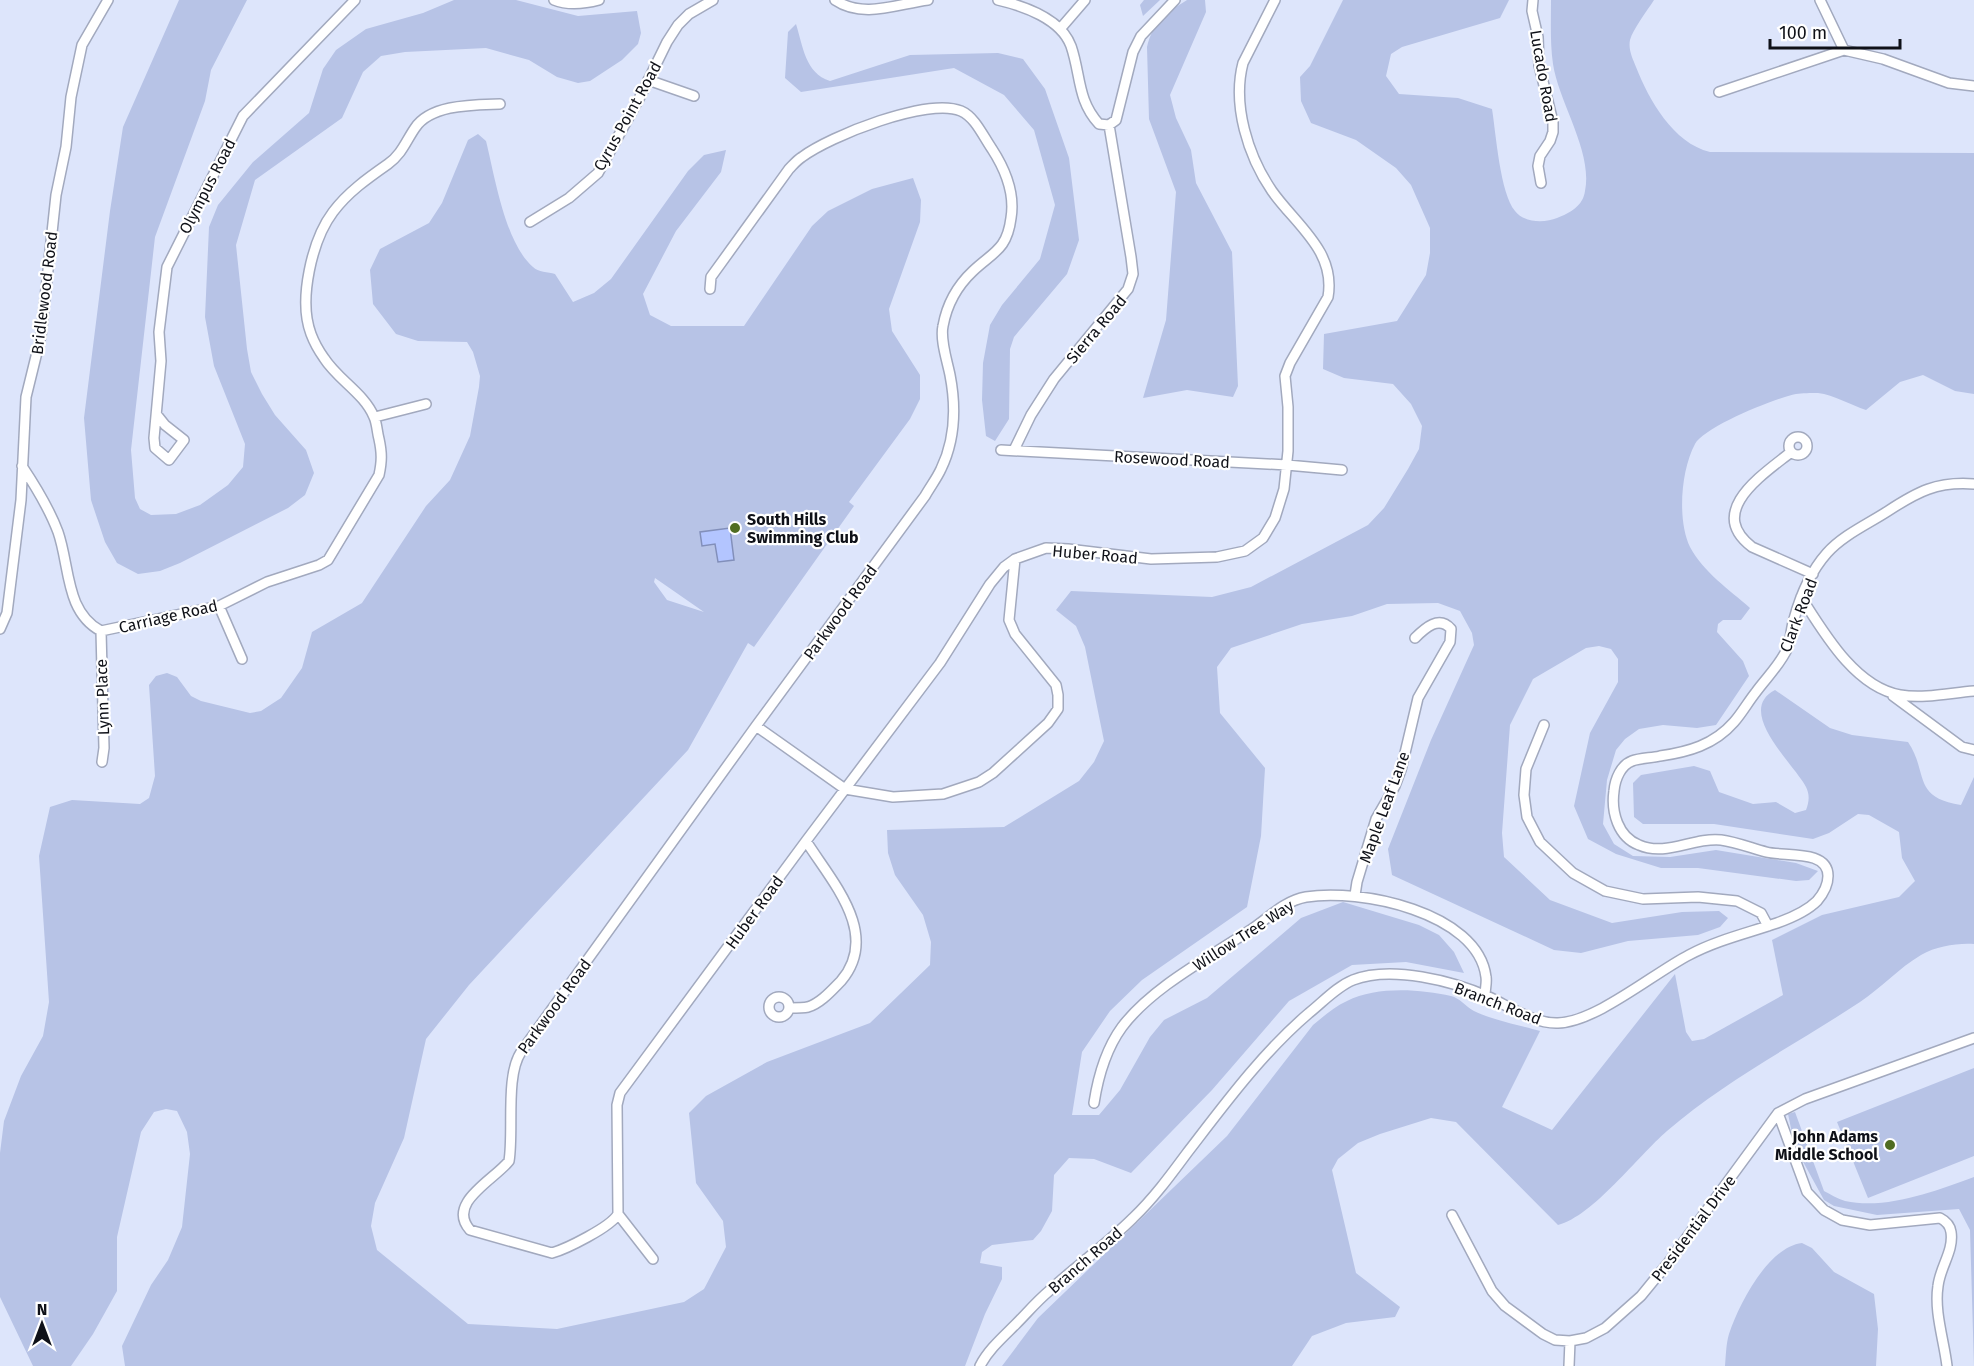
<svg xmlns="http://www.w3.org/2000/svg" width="1974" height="1366" font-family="'Fira Sans',sans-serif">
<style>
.green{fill:#b7c3e6;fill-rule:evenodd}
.water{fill:#b3c5ff;stroke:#828fba;stroke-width:1.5}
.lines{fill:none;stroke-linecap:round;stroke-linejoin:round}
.minor-casing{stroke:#a2a9be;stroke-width:12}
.minor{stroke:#fff;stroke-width:9}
.poi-dot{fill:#506d21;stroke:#fff;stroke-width:2}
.labels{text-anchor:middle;stroke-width:4.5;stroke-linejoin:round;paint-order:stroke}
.street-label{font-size:16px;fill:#0f1118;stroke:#fff}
.poi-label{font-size:16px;font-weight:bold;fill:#0f1118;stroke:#fff;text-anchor:start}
</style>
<rect width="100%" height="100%" fill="#dde5fb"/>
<!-- green -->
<path class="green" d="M179,0H247L211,70L205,101L155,237L131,450L135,498L140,509L151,515L176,514L200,505L228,485L243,467L245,444L214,366L205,317L209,227L218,205L253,162L309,113L323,69L336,50L366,29L423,13L454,0H516L578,16L637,11L641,33L638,44L622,60L590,81L578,83L557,77L529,60L486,48L405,52L381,56L363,72L342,118L255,180L236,245L247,349L251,372L262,394L275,415L306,450L314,473L305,495L288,508L180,563L160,571L138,574L117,563L105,542L91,500L84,418L110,211L123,127Z
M1144,0H1160L1143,16L1140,5Z
M1187,0H1205L1206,12L1170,95L1176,118L1191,150L1196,183L1232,252L1238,386L1233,397L1187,390L1143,398L1166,320L1176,192L1149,119L1147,47C1153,22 1166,13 1187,0Z
M1343,0H1509L1500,18L1402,47L1391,54L1386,76L1399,94L1458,98L1492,109C1496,134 1500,193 1515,211C1524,223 1545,223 1557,218C1570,213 1583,206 1585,191C1593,152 1559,103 1553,64C1550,44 1551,21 1551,0H1654C1647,11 1633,29 1630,40C1628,50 1633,59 1636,67C1649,100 1673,143 1710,152L1974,153V394L1955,391L1923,375L1900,382L1866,410C1851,405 1834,395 1818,393C1811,393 1802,393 1796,394C1775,398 1704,427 1695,444C1681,470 1677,520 1690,547C1703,572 1730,590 1750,608L1741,620H1723L1718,624L1717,632L1743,661L1749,676L1716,725L1697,728L1663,725L1639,729L1625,739L1616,750L1607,780L1603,824L1614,844L1633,856L1670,857L1716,850L1796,863L1818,871L1809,880L1796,881L1698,868H1661L1616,854L1588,839L1574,806L1590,733L1618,682V659L1611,649L1599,646L1586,648L1533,679L1510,725L1502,833L1504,857L1550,900L1612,923L1682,912L1719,911L1728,918L1720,927L1698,935L1628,941L1581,953L1554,950L1392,875L1388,849L1431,740L1474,645L1472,633L1460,611L1438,603L1387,604L1352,616L1302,624L1231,648L1217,667L1220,713L1265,768L1261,836L1247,907L1142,980L1110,1011L1082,1052L1072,1115H1099L1120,1090L1150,1037L1164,1020L1207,998L1301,918L1343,902L1419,925L1439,935L1454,952L1464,973L1406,962L1352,965L1289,1001L1212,1090L1131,1173L1094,1159L1069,1158L1054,1175L1052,1211L1041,1231L1033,1240L992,1245L982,1252L980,1263L1002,1267V1279L985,1314L965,1366H125L122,1346L151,1285L168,1260L182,1227L190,1154L187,1132L177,1111L166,1109L154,1112L141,1132L117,1237V1291L93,1334L71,1366H33L0,1297V1153L4,1121L21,1076L43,1036L49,1002L39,856L50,807L72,800L140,804L149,798L155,776L149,685L156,676L167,673L177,677L191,696L201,701L250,713L261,711L281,698L302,668L312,632L362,603L426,506L450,480L470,436L479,387L480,376L473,352L467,342L418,341L396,334L373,304L370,270L380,249L429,223L442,203L468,140L478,134L486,141C495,177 505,243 533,267C538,272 548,272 555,274L573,302L594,293L611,279L688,171L704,155L726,150L721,172L676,231L643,294L650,315L671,326H744L812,226L828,211L872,189L913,178L921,200L920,222L889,309L892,331L920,375V399L910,419L849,502L854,506L754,647L748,643L688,750L469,985L426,1039L404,1138L375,1203L371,1226L377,1250L468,1324L557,1329L684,1302L704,1289L726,1247L723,1221L696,1183L689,1113L706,1096L767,1062L870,1023L930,965L931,942L923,915L895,875L888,853L887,830L1004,827L1079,781L1094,762L1104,741L1085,647L1076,626L1056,610L1071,591L1212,597L1251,587L1368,525L1384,508L1408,469L1419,449L1422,426L1411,404L1393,384L1344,378L1323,369L1324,334L1397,321L1426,275L1430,253V228L1411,185L1396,168L1356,140L1311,123L1301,101L1300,77L1310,66ZM655,578L704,612L667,600L654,582Z
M796,24C803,46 805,73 830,81L910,55L998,53L1023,59L1045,89L1069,158L1079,240L1067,274L1014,337L1010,349L1009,419L995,441L986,436L982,400L983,363L990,325L1002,305L1040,259L1055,205L1034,130L1004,95L954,68L801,92L785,78L788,32Z
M1775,690L1830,728L1852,735L1908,742C1929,773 1911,797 1961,805L1974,777V944C1957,943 1937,946 1921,955C1899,968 1881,988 1860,1002C1795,1045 1726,1080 1667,1131C1638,1156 1593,1216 1558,1225L1456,1122L1431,1118L1380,1134L1358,1143L1338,1159L1332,1170L1356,1273L1400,1307L1395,1317L1346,1323L1312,1336L1292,1366H1002L1038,1318L1227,1136L1313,1025C1324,1016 1334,1007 1347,1001C1376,986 1420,989 1451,996C1460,998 1466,1007 1474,1011C1489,1019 1522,1026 1540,1031L1502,1107L1552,1130L1675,974L1686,1032L1692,1041L1704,1039L1783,995L1772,940L1822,915L1899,897L1915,881L1902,858L1899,832L1869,815L1858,814L1829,833L1813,839L1714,824H1643L1634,817L1633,783L1641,775L1694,766L1710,771L1719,792L1753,804L1776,802L1795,813L1806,810C1809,802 1810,795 1806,787C1795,765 1734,711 1775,690Z
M1974,1068V1156L1868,1198L1837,1122Z
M1795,1112L1824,1191C1830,1194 1838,1199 1845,1201C1887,1210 1935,1191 1974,1177V1366L1970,1230L1959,1209L1877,1215L1834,1206L1824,1200L1795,1147L1788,1114Z
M1802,1243L1812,1248L1834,1272L1874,1294L1878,1329L1876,1366H1725C1726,1355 1726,1344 1729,1334C1739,1304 1768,1247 1802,1243Z"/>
<!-- water -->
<path class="water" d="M730,528L734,560L718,562L715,544L702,546L700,532Z"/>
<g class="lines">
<!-- minor casing -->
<g class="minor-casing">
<path id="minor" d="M554,0C569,6 584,4 599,0
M835,0C863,19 897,4 928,0
M998,0C1024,6 1061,19 1071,46C1081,75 1077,100 1099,124L1109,125L1116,120L1133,52L1141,36L1175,0
M1533,0L1532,11L1538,37L1539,65L1553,122V132L1550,141L1540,156L1538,166L1541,183
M1820,0L1844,50
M1060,29L1085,0
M648,80L694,96
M1719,92L1844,50L1883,59L1949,83L1974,86
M530,222L569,198L598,173L641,95L667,42L678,25L689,14L713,0
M157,415L165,425L184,440L169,460L155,448L154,438L161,361L159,332L167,267L243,116L355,0
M375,417L426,404
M1789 446a9 9 0 1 1 18 0a9 9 0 1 1-18 0Z
M1001,450L1287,465L1342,470
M1014,450L1031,415L1054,379L1128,289L1133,274L1131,257L1109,125
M1791,452C1764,474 1705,511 1752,547L1813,574
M22,466C36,487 49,508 58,532C70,566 65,612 101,631L219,606L267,582L319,565L328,560L379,475C382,461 382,453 379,439C377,432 377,423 374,417C364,393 338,380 324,358C319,351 314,342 311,334C298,300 312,240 333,212C348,192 368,178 388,164C402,154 406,141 415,128C431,104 474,105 500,104
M1801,597C1824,633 1855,687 1900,695C1924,699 1950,693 1974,691
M219,606L242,659
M0,629L7,613L21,500L26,397L41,336L56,195L66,147L71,97L82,45L108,0
M101,631L104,748L102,762
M1893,696L1962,747L1974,750
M1544,725L1526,769L1524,795L1527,817L1540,842L1573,873L1605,891L1643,899L1698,897L1737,901L1761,913L1768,926
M756,726L845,789L893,797L943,794L979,782L993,773L1048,723L1058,709V695L1056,685L1015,634L1009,620L1015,559
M1355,895L1357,882L1376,819L1395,786L1401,770L1418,698L1450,642L1451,629C1439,615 1425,628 1415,638
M769 1007a10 10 0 1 1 20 0a10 10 0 1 1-20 0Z
M790,1008C795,1008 803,1008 808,1007C821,1003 832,990 841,981C881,934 832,882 806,841
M1094,1103C1098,1077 1106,1049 1122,1027C1152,987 1210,957 1252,929C1270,917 1284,901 1306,897C1359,888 1478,912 1486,977C1487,983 1485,989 1485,995
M1778,1113L1807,1192L1824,1210L1842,1220L1870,1225L1940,1218C1946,1221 1950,1225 1951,1232C1954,1251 1940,1267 1938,1286C1934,1312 1944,1340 1947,1366
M618,1214C611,1227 566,1249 552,1253L470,1230C446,1203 494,1180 509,1161C514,1131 505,1076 521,1052L756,726L925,496C930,487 937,478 941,469C955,440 956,406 950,375C947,360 940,340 943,326C947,304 957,286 973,271C993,252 1007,250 1011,218C1015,194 1005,169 992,149C983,136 975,117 961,111C928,97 830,136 802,157C797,160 793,165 789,169L711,277L710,289
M618,1214L617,1105L620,1093L806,841L940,663L990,584L1004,567L1015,559L1046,548L1068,549L1151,559L1217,557L1245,551L1263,538L1275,518L1284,489L1288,451V407L1285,376L1290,363L1328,297C1336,251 1296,225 1272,191C1248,156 1232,105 1243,63L1275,0
M618,1214L653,1259
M1452,1215L1492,1291L1505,1306L1543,1334L1555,1340L1570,1341L1586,1338L1605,1328L1641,1296L1668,1263L1778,1113L1805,1099L1974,1038
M980,1366C988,1350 1003,1337 1016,1324C1027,1313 1037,1301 1049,1291C1076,1266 1107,1244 1133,1218C1153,1199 1170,1176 1187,1153C1224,1105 1262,1053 1309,1013C1323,1002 1336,987 1353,980C1391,965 1453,981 1489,997C1510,1007 1535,1024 1558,1023C1596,1022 1654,973 1689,955C1717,940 1748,933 1777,923C1791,918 1806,912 1817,901C1823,894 1828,885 1828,876C1828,849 1784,857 1766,852C1751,848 1736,842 1721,840C1693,837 1666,857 1639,845C1618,837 1611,812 1614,791C1615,779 1621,765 1632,761C1640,758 1652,758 1660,756C1688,752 1714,745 1734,722C1742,713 1748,702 1756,692C1766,678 1781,664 1788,647C1791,638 1791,628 1794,619C1800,597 1811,571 1827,553C1843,535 1868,524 1888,511C1917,492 1937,481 1974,484
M1569,1366L1570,1341"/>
</g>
<!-- minor -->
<use href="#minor" class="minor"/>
</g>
<!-- markers -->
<g class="poi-dot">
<circle cx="735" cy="528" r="6"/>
<circle cx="1890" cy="1145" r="6"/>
</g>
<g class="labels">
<!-- street labels -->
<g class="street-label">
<text transform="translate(1544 76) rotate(80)" y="6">Lucado Road</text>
<text transform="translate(627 116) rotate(-61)" y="6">Cyrus Point Road</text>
<text transform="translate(207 186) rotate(-63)" y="6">Olympus Road</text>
<text transform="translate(44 293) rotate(-83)" y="6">Bridlewood Road</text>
<text transform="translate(1096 329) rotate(-50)" y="6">Sierra Road</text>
<text transform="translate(1172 459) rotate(3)" y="6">Rosewood Road</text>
<text transform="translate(1095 554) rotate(5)" y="6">Huber Road</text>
<text transform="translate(840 612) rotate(-54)" y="6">Parkwood Road</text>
<text transform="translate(1798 615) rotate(-69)" y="6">Clark Road</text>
<text transform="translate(168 616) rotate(-13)" y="6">Carriage Road</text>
<text transform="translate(102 697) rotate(-92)" y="6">Lynn Place</text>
<text transform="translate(1384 807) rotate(-70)" y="6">Maple Leaf Lane</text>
<text transform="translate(754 912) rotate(-54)" y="6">Huber Road</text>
<text transform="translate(1243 935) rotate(-33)" y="6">Willow Tree Way</text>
<text transform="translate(1498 1003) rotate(21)" y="6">Branch Road</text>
<text transform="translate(554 1006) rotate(-54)" y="6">Parkwood Road</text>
<text transform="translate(1693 1228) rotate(-53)" y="6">Presidential Drive</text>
<text transform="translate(1085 1260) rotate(-41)" y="6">Branch Road</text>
</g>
<!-- poi labels -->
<g class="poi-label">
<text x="747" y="525">South Hills<tspan x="747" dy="18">Swimming Club</tspan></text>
<text x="1878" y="1142" text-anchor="end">John Adams<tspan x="1878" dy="18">Middle School</tspan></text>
</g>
</g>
<!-- north arrow -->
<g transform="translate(42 1324)" stroke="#ffffff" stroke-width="4.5" paint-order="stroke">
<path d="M0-4.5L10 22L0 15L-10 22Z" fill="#0f1118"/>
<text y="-9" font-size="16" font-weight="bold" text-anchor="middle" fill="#0f1118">N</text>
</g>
<!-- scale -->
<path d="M1770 39v9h130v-9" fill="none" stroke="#0f1118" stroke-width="3"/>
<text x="1779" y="39" font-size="18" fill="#0f1118" stroke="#ffffff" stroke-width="4.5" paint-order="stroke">100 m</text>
</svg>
